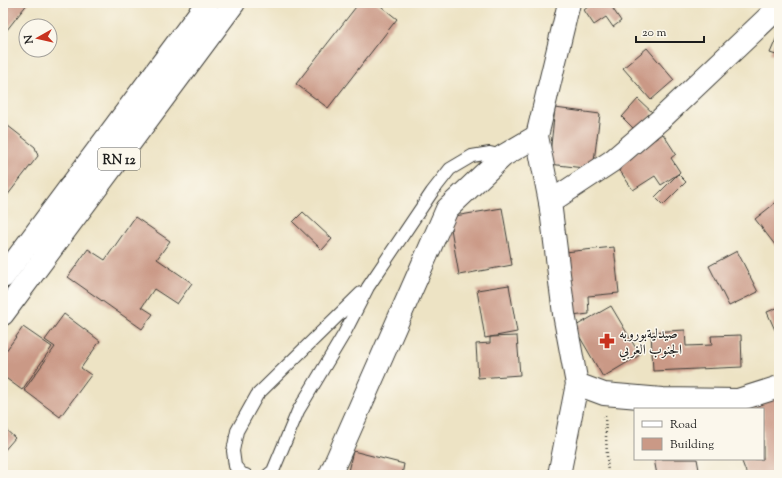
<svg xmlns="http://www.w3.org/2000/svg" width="782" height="478" font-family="'Sorts Mill Goudy',Amiri,serif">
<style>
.building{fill:#ca9986}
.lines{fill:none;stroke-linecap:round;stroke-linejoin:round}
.service-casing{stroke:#3b3a35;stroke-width:14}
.minor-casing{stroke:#3b3a35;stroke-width:24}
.secondary-casing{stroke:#3b3a35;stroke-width:24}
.trunk-casing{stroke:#3b3a35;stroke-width:24}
.path{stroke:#3b3a35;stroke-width:2.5;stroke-dasharray:1 3;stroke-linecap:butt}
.service{stroke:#fff;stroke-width:12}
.minor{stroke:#fff;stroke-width:22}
.secondary{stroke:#fff;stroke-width:22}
.trunk{stroke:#fff;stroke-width:22}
.labels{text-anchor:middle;stroke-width:3;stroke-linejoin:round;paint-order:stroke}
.shield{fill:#fbf7ec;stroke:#5f5e5a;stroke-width:1}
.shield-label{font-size:13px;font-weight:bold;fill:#1c1c1c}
.poi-label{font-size:14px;fill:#1c1c1c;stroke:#fbf7ec;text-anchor:start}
</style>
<rect width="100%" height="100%" fill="#fbf7ec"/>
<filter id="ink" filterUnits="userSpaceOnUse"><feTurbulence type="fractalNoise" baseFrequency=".025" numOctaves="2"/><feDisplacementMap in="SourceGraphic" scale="8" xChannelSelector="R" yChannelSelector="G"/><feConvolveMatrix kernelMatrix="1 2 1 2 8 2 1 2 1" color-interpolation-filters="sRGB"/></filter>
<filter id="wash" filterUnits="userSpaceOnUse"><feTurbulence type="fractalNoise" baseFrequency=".012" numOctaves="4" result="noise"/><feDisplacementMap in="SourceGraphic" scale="16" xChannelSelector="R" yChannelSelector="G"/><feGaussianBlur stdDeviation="0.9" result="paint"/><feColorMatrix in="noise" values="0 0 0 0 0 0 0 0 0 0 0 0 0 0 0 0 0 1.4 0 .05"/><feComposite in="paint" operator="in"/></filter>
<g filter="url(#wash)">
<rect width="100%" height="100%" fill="#ede3c4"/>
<g id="blocks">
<!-- building -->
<path class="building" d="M3,3H28L3,35Z
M359,3H377L397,19L328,108L296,84Z
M593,3H609L621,21L613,27L606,17L594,25L584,10Z
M779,32V56L770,53Z
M647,48L674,80L651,100L623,68Z
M638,99L653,113L636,131L622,117Z
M555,108L600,114L593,169L549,164Z
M3,122L35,147L38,156L3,201Z
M663,134L676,154L671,158L680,172L678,174L686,182L663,205L655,197L678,174L661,185L655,176L633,190L616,165Z
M779,200V250L755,219Z
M502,208L512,265L459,275L449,217Z
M303,212L332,239L322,250L293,222Z
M135,217L170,241L157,259L192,283L177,304L154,289L142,307L153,314L142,329L68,277L88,249L105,260Z
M614,247L619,293L588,296L589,314L572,316L565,252Z
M737,251L758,292L729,306L709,266Z
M509,285L517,332L485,338L477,290Z
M611,306L640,355L603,377L574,327Z
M779,307V328L775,330L767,312Z
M64,314L100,341L81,368L91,375L60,417L24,390L55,347L45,340Z
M23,327L52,347L22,390L3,376V355Z
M685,330L686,346L712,345L711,336L741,335L742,367L653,371L651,332Z
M517,336L520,375L478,378L476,344L490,343V337Z
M779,394V475H747L741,459H763V409H739Z
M3,427L15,438L3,452Z
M353,451L404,464L402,475H347Z
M654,459H697L700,475H657Z"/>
</g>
</g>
<g filter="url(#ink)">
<use href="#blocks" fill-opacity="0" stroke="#3b3a35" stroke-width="1"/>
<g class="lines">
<!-- service casing -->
<g class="service-casing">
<path id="service" d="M246,475L242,474L235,466L233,451L237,431L257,395L361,293
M268,475L273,471L298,411L344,334L368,287L432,192L450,169L472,156L490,153L503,156"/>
</g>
<!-- minor casing -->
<g class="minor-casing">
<path id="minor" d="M550,202L612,161L661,119L779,7
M577,384L604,394L662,399L738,400L779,387
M330,475L447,209L503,156L537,136"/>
</g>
<!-- secondary casing -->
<g class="secondary-casing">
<path id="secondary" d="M559,475L577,384L564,314L550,202L537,136L569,3"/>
</g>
<!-- trunk casing -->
<g class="trunk-casing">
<path id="trunk" d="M3,277L207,3
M3,314L234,3"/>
</g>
<!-- path -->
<path class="path" d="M605,416L608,475"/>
<!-- service -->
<use href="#service" class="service"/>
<!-- minor -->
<use href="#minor" class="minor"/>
<!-- secondary -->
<use href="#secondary" class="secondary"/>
<!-- trunk -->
<use href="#trunk" class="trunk"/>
</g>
</g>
<!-- icons -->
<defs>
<g id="pharmacy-bare" transform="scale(1.2)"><path d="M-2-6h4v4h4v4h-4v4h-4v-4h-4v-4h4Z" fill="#c8321e" stroke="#fbf7ec" stroke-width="2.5" paint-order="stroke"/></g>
</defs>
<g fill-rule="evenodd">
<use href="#pharmacy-bare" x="607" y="341"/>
</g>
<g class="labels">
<!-- shield labels -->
<rect class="shield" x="98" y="148" width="42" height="22" rx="3"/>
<g class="shield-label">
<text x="119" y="164">RN 12</text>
</g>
<!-- poi labels -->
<g class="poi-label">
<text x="619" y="338">صيدليةبوروبه<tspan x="619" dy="16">الجنوب الغربي</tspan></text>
</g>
</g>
<!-- margin -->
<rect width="782" height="478" fill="none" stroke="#fbf7ec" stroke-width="16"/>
<!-- legend -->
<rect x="634" y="408" width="130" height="52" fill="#fbf7ec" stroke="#a29f99"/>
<rect x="642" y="421" width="20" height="6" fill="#ffffff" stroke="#a29f99"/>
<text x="670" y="428" font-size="12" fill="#1c1c1c">Road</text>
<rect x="642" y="438" width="20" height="12" fill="#ca9986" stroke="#a29f99"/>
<text x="670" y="448" font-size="12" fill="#1c1c1c">Building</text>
<!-- north arrow -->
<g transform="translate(38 38) rotate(262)"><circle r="19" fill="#fbf7ec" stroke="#a29f99"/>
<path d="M0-3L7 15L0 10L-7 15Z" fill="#c8321e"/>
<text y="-6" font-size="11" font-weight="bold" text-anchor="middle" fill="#1c1c1c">N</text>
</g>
<!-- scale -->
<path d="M636 36v6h68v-6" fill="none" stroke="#1c1c1c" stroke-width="2"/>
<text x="642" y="36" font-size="12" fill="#1c1c1c" stroke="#fbf7ec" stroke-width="3" paint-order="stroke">20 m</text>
</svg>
